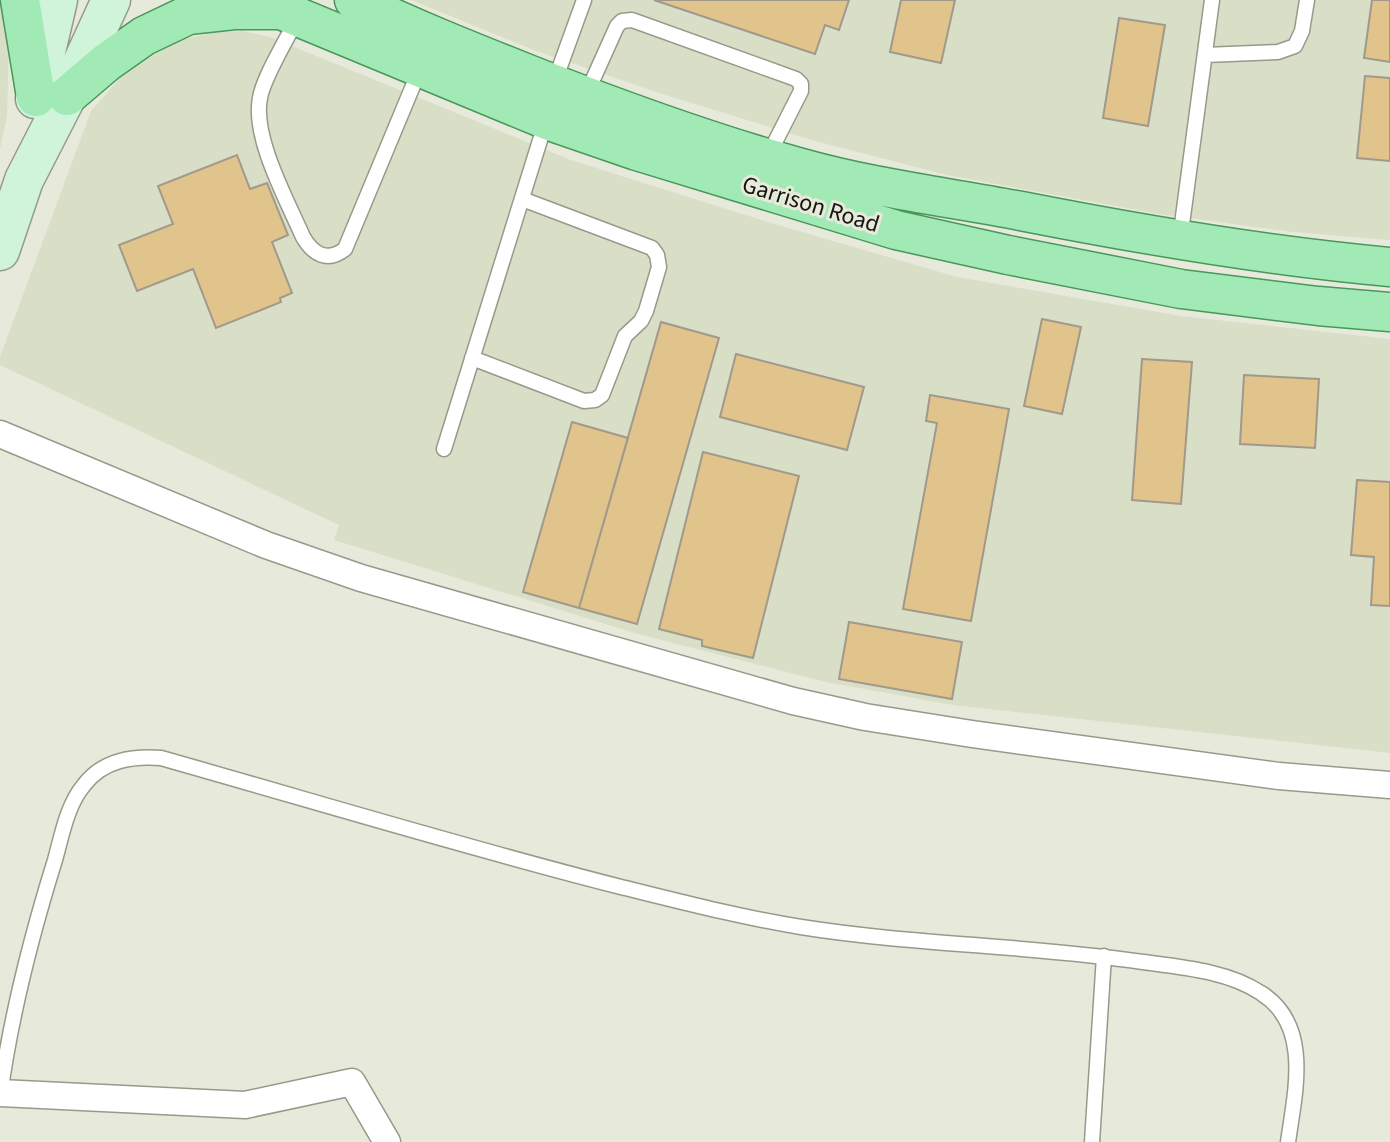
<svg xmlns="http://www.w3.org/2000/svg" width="1390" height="1142" font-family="'Source Sans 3',sans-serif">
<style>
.built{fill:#d9dec7}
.building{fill:#e1c38c;stroke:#a0998c;stroke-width:2}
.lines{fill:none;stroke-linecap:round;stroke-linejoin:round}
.lane-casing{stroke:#979a8b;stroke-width:17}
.street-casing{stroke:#979a8b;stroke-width:29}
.secondary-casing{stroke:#979a8b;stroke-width:41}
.primary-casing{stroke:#48975b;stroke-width:41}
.lane{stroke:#fff;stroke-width:14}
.street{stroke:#fff;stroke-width:26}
.secondary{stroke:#d0f4da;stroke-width:38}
.primary{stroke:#a2eab5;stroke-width:38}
.labels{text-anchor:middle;stroke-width:6;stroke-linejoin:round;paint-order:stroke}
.street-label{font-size:24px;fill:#151611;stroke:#e7eada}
</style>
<rect width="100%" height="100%" fill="#e7eada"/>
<!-- built -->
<path class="built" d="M0,0H3L9,43L7,116L0,149Z
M411,0H1390V240L1293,232L1159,214L947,175L815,141L662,94L531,49Z
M242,31L270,37L571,160L771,223L957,277L1181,316L1390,339V753L953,705L826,682L638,634L334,540L339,525L0,365V357L91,111L120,78L147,59L180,40L216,32Z"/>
<!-- building -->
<path class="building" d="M654,0H849L839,30L825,25L815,54Z
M901,0H955L941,63L890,52Z
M1372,0H1390V62L1364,58Z
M1119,18L1165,25L1148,126L1103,118Z
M1365,76L1390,78V161L1357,158Z
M237,155L250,189L267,183L288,235L272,242L292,293L280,298L281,302L216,328L193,269L137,291L119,245L173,224L158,186Z
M1042,319L1081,327L1062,414L1024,406Z
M661,322L719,338L637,624L579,608Z
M736,354L864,387L847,450L720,417Z
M1142,359L1192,362L1181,504L1132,500Z
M1244,375L1319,379L1315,448L1240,444Z
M930,395L1009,409L971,621L903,609L937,423L926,421Z
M572,422L628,438L579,608L523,592Z
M703,452L799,476L753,658L702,646V640L659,629Z
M1357,480L1390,482V606L1371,605L1374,557L1351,555Z
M849,622L962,642L952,699L839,679Z"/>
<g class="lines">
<!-- lane casing -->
<g class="lane-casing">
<path id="lane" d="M297,19C287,39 263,78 260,98C252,137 287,200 303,237C313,254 327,263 345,249L420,69
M1205,55L1278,52L1295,46L1302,31L1307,0
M554,83L584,0
M586,95L617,26L622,21L632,20L796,79L801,84V91L768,156
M1180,239L1212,0
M472,358L584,401L595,400L602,395L625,336L641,321L646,311L659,267L657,255L652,248L522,199
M444,449L546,121
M0,1095C11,1015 31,937 55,860C62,835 67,805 84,785C103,760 132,756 161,758C313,801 464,847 617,886C678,901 739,917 801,927C914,945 1029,945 1143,962C1181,967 1228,971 1261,993C1312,1025 1295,1092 1288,1142
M1092,1142L1104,956"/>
</g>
<!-- street casing -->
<g class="street-casing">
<path id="street" d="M0,434L266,545L361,578L793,701L865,717L972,734L1279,776L1390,785
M0,1093L245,1105L352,1082L387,1142"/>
</g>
<!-- secondary casing -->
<g class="secondary-casing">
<path id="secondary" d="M35,99L58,0
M0,251L24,180L67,96L111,0"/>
</g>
<!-- primary casing -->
<g class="primary-casing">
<path id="primary" d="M20,0L36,97
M257,0L547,120L637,151L896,230L1008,255L1181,289L1318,306L1390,312
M354,0C414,29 475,53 538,78C623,111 710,143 798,167C872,188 947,197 1021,211C1143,235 1266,256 1390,267
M67,96L107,62L144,36L188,15L234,10H278"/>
</g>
<!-- lane -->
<use href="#lane" class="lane"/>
<!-- street -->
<use href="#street" class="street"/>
<!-- secondary -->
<use href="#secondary" class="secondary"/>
<!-- primary -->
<use href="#primary" class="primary"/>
</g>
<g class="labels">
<!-- street labels -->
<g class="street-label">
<text transform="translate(811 204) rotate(17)" y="8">Garrison Road</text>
</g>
</g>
</svg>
